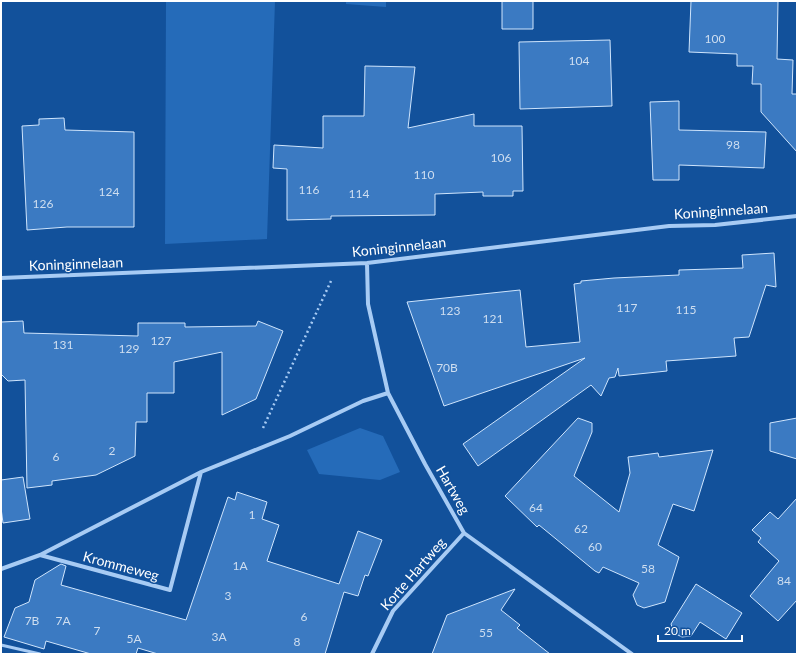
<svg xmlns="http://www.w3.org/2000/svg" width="798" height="655" font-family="Lato,sans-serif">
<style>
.green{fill:#256bb9}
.building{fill:#3b7ac2;stroke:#cfe5fd}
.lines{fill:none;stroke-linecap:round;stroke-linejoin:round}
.path{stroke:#a7cbf4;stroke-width:2.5;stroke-dasharray:2 3;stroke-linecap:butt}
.service{stroke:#a7cbf4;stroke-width:3}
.minor{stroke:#a7cbf4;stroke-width:4}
.labels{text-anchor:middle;stroke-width:3;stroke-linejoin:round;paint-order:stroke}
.number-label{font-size:12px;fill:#cedef0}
.street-label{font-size:14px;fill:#fff;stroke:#12519b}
</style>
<rect width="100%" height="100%" fill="#12519b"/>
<!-- green -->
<path class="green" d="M166,1H275L267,239L165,244Z
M346,1H386V7L346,4Z
M360,428L383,436L400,472L380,480L319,474L307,450Z"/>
<!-- building -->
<path class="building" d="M502,1H533V29H502Z
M691,1H778L777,59L793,60L792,94H797V152L761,112V84H752L753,66H737V54L689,52Z
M610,40L612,106L520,109L519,42Z
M365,66L415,67L408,128L474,114V126H522L523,191H513V196H483V192L435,194V215L331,216V219L287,220V169L273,168L274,145L323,148V116H364Z
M679,101V130L766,132L764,168L679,165V180H653L650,102Z
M64,118L65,130L134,132V227H67L27,230L22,126L39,125V119Z
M774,253L776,287L766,285L749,337L734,338L736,356L666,361L667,371L619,376L618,368L615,377L609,378L601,396L591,385L478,466L463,444L585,358L444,406L407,302L520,290L526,347L580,342L574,284L581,283V281L614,278L679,275V270L743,268L742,255Z
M23,321L24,333L138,336V323H185V327L256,326L258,321L283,331L256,399L222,415V352L174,362V393H147V422H136L135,456L96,475L52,481V485L27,488L25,380L8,381L1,374V322Z
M578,418L592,423V432L574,476L619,512L630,473L628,457L658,453L659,457L713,450L694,511L673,504L658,545L679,557L665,602L644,608L637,605L633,595L639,583L603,567L599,573L595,571L539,525L537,527L505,496Z
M797,418V459L770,451V423Z
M23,477L30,519L3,523L1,508V480Z
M237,492L267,502L262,519L279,525L267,561L339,584L358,531L382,540L368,576L365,575L358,596L344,592L325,654H158L138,648L136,654H91L46,641L44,649L4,637L15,608L29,602L35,580L61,564L66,566L61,585L186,620L228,497L235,500Z
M797,498V600L778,621L750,596L779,561L758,542L761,538L752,530L770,512L778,519Z
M696,584L742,613L726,639L700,622L691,636L682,637L674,633L671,624Z
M515,589L501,610L520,625L517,628L550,654H432L447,615Z"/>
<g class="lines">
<!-- path -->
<path class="path" d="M263,428L331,281"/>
<!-- service -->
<path class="service" d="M1,645L40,654"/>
<!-- minor -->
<path class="minor" d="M367,263L368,304L388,393L425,464L464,533L632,654
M1,278L367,263L669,226L715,225L797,216
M40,555L170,590L201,472
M1,569L40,555L201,472L290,436L363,401L388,393
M372,654L393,611L464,533"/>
</g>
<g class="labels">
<!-- number labels -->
<g class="number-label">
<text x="715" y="43">100</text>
<text x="579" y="65">104</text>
<text x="733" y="149">98</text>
<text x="501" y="162">106</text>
<text x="424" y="179">110</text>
<text x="309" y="194">116</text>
<text x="109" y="196">124</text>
<text x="359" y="198">114</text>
<text x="43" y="208">126</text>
<text x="627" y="312">117</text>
<text x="686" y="314">115</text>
<text x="450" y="315">123</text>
<text x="493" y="323">121</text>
<text x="161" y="345">127</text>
<text x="63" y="349">131</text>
<text x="129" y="353">129</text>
<text x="447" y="372">70B</text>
<text x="112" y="455">2</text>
<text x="56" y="461">6</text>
<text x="536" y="512">64</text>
<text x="252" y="519">1</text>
<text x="581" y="533">62</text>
<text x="595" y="551">60</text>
<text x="240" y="570">1A</text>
<text x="648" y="573">58</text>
<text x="784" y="585">84</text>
<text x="228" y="600">3</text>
<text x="304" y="621">6</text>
<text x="32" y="625">7B</text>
<text x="63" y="625">7A</text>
<text x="97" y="635">7</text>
<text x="486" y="637">55</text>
<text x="219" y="641">3A</text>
<text x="134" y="643">5A</text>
<text x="297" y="646">8</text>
</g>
<!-- street labels -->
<g class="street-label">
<text transform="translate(721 211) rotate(-4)" y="5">Koninginnelaan</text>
<text transform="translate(399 247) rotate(-6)" y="5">Koninginnelaan</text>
<text transform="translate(76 264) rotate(-2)" y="5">Koninginnelaan</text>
<text transform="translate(453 490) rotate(60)" y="5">Hartweg</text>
<text transform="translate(121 566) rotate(15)" y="5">Krommeweg</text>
<text transform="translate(413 574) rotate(-49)" y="5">Korte Hartweg</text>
</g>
</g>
<!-- border -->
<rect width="798" height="655" fill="none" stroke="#ffffff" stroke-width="4"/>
<!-- scale -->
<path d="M658 635v6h84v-6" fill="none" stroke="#ffffff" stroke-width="2"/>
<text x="664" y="635" font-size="12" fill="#ffffff" stroke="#12519b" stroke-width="3" paint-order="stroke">20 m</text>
</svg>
